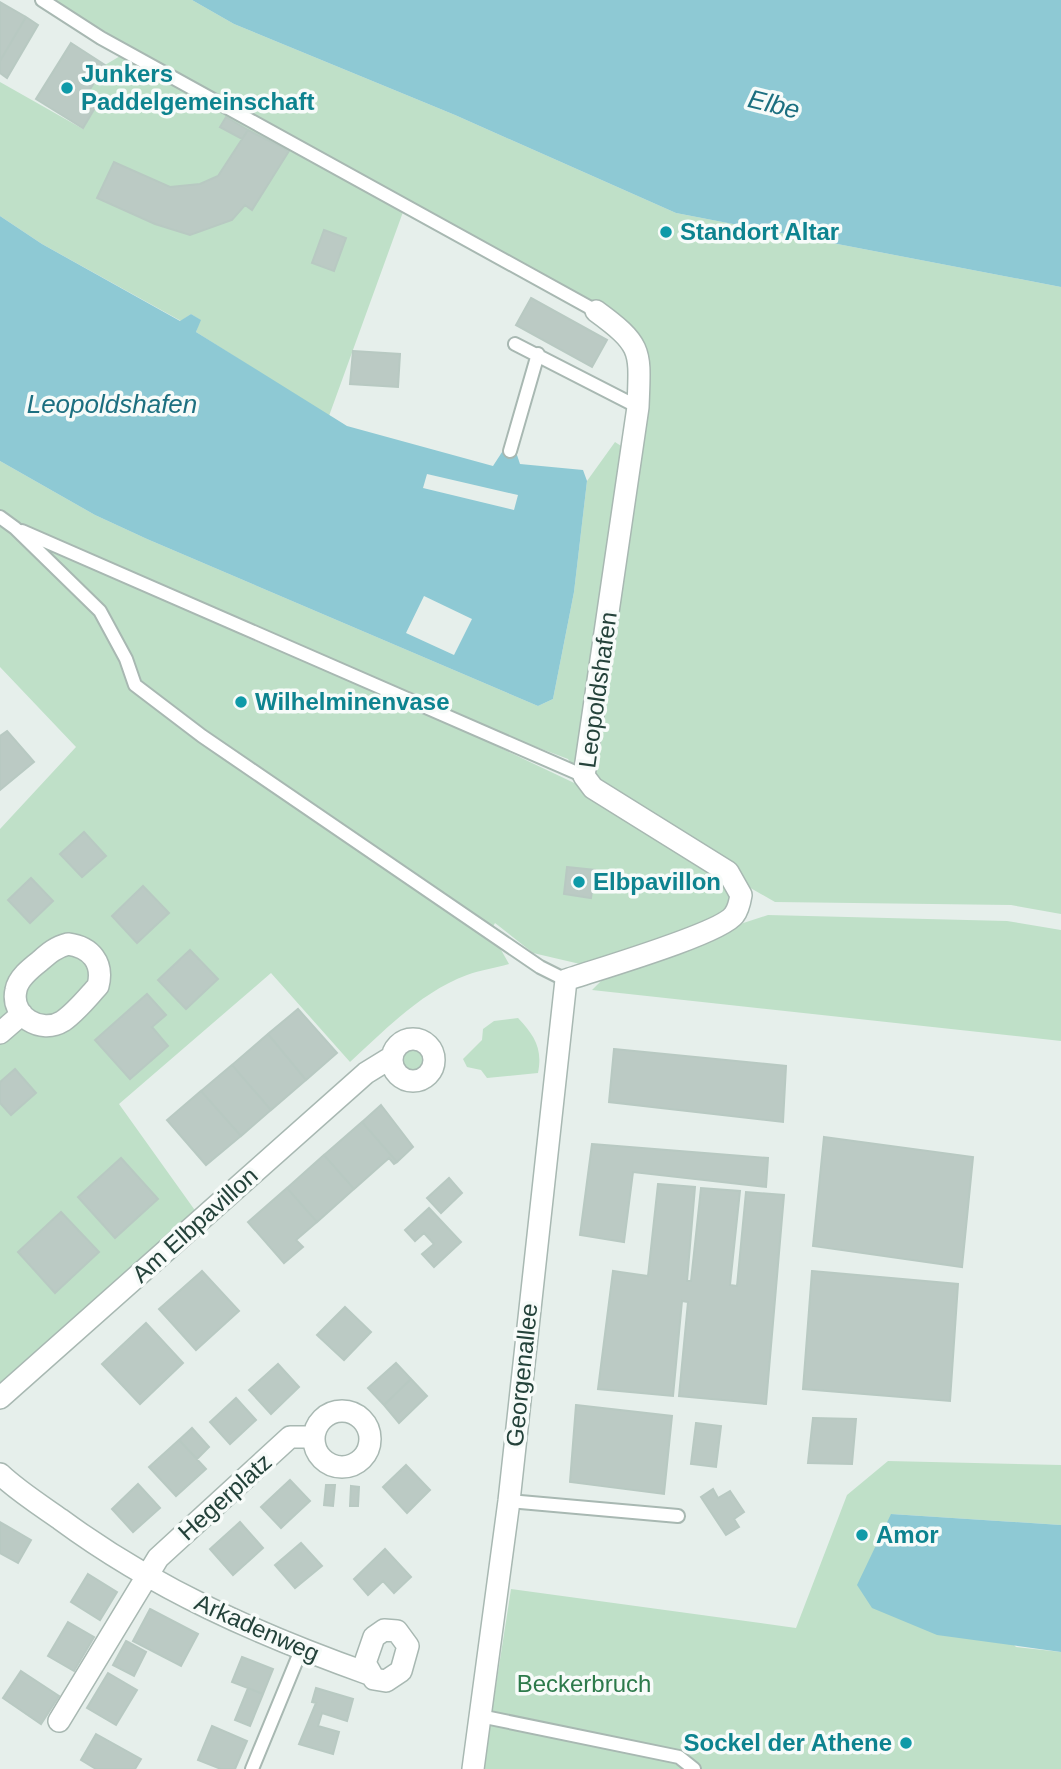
<svg xmlns="http://www.w3.org/2000/svg" width="1061" height="1769" font-family="Arial,sans-serif">
<style>
.green{fill:#bfe0c8;fill-rule:evenodd}
.water{fill:#8ec9d4}
.pier{fill:#e6efeb}
.building{fill:#bbcac4;stroke:#b8c9c2;stroke-width:2}
.lines{fill:none;stroke-linecap:round;stroke-linejoin:round}
.service-casing{stroke:#a8b8b2;stroke-width:16}
.minor-casing{stroke:#a8b8b2;stroke-width:24}
.service{stroke:#fff;stroke-width:12}
.minor{stroke:#fff;stroke-width:21}
.culture-dot{fill:#0f9aa8;stroke:#f7fbf9;stroke-width:2.5}
.labels{text-anchor:middle;stroke-width:7;stroke-linejoin:round;paint-order:stroke}
.culture-label{font-size:24px;font-weight:bold;fill:#0d838f;stroke:#f7fbf9;text-anchor:start}
.street-label{font-size:24px;fill:#24423a;stroke:#f7fbf9}
.park-label{font-size:24px;fill:#2d7a4b;stroke:#f7fbf9}
.water-label{font-size:26px;font-style:italic;fill:#1c6f80;stroke:#f7fbf9}
</style>
<rect width="100%" height="100%" fill="#e6efeb"/>
<!-- green -->
<path class="green" d="M55,0H192L234,24L455,115L676,213L1061,287V914L1011,905L775,902L719,870L729,892L730,905L720,918L580,964L533,953L495,923L487,937L500,948L509,964C495,968 480,970 467,975C421,992 385,1030 350,1062L271,973L119,1104L204,1223L0,1407V829L76,747L0,667V461L95,515L147,539L538,706L553,699L574,592L587,481L615,442L635,455L646,392L613,315L407,201L329,416L196,332L200,320L191,314L181,321L42,244L0,216V82L83,129L96,107L84,99L105,65L132,49ZM238,634L568,759L589,790L412,706Z
M768,915L1007,921L1061,930V1041L592,990L605,977L728,928Z
M518,1018C534,1035 543,1048 538,1073L487,1078L481,1070L467,1067L463,1059L482,1040L483,1029L494,1021Z
M411,1048L419,1051L428,1061L426,1069L420,1073L411,1072L403,1066L398,1055Z
M888,1461L1061,1465V1525L891,1514L1016,1647L1061,1652V1769H483L511,1589L796,1628L847,1495Z"/>
<!-- water -->
<path class="water" d="M192,0H1061V287L676,213L455,115L234,24Z
M0,216L42,244L180,321L191,314L201,320L196,332L347,426L493,466L504,449L516,452L520,464L583,470L587,481L574,592L553,699L538,706L147,539L95,515L0,461Z
M891,1514L1061,1525V1652L937,1635L872,1608L857,1585Z"/>
<!-- pier -->
<path class="pier" d="M427,474L518,495L514,510L423,488Z
M424,596L472,619L454,655L406,633Z"/>
<!-- building -->
<path class="building" d="M0,2L26,17L0,61Z
M26,17L38,25L7,78L0,73V61Z
M71,43L105,65L84,99L96,106L83,128L36,99Z
M226,117L248,130L242,139L220,127Z
M248,130L289,151L252,210L245,205L232,220L190,235L155,224L97,198L114,162L170,187L200,184L218,176Z
M324,230L346,238L334,271L312,263Z
M531,298L607,340L592,367L516,325Z
M353,351L400,354L398,387L350,384Z
M7,731L34,762L0,790V736Z
M84,832L106,856L82,877L60,854Z
M567,867L595,870L591,898L564,894Z
M31,878L53,901L30,923L8,900Z
M143,886L169,913L137,943L112,916Z
M190,950L218,979L186,1009L158,980Z
M147,994L166,1015L152,1027L168,1046L130,1079L95,1040Z
M298,1009L337,1053L306,1080L268,1034Z
M268,1034L306,1080L271,1110L232,1065Z
M614,1049L786,1066L783,1122L609,1102Z
M232,1065L271,1110L241,1136L201,1091Z
M15,1069L36,1093L11,1115L0,1103V1082Z
M201,1091L241,1136L206,1165L167,1120Z
M381,1105L413,1147L397,1162L362,1122Z
M362,1122L397,1162L394,1164L389,1158L354,1189L324,1155Z
M824,1137L973,1157L962,1267L813,1246Z
M592,1144L768,1158L766,1187L633,1172L624,1242L580,1235Z
M324,1155L354,1189L317,1222L287,1188Z
M121,1158L158,1199L115,1238L78,1197Z
M449,1178L462,1193L441,1213L427,1198Z
M658,1184L695,1187L687,1281H691L701,1188L740,1191L730,1285L737,1286L746,1192L784,1195L766,1404L679,1396L688,1302L682,1301L673,1396L598,1389L613,1271L648,1276Z
M287,1188L317,1222L296,1240L303,1247L284,1263L248,1222Z
M429,1208L461,1242L434,1267L422,1254L434,1244L424,1233L415,1241L405,1230Z
M61,1212L99,1252L55,1293L18,1252Z
M202,1271L239,1311L196,1350L159,1309Z
M812,1271L958,1284L950,1401L803,1389Z
M345,1307L371,1332L344,1360L317,1335Z
M146,1323L183,1363L140,1404L102,1364Z
M396,1363L411,1379L384,1405L368,1388Z
M278,1364L299,1387L271,1414L249,1390Z
M411,1379L427,1396L399,1423L384,1405Z
M236,1398L256,1420L230,1444L210,1422Z
M576,1405L672,1416L664,1494L570,1482Z
M813,1418L856,1419L852,1464L808,1463Z
M696,1423L721,1426L716,1467L691,1464Z
M192,1428L209,1447L197,1459L179,1440Z
M179,1440L206,1469L176,1496L149,1467Z
M406,1465L430,1490L407,1513L383,1487Z
M290,1480L310,1501L281,1528L261,1507Z
M138,1484L160,1508L133,1532L112,1509Z
M326,1485H335L333,1506L324,1505Z
M351,1486L359,1487L358,1506H350Z
M713,1489L718,1498L730,1491L744,1512L734,1519L739,1527L726,1535L701,1497Z
M0,1522L31,1540L18,1563L0,1553Z
M240,1522L263,1548L233,1575L210,1549Z
M301,1543L322,1566L295,1588L275,1565Z
M385,1549L411,1577L394,1593L383,1581L368,1595L354,1579Z
M88,1574L117,1592L100,1620L71,1602Z
M150,1609L198,1634L181,1666L133,1641Z
M68,1622L94,1637L74,1671L48,1656Z
M126,1641L146,1652L134,1676L113,1665Z
M242,1657L273,1669L263,1694L232,1682Z
M21,1671L59,1696L41,1724L3,1698Z
M108,1673L137,1690L116,1725L87,1708Z
M248,1688L263,1694L250,1726L235,1720Z
M316,1688L353,1699L347,1721L322,1713L318,1726L339,1732L333,1754L299,1744L316,1703L312,1702Z
M212,1726L247,1741L235,1769H221L198,1760Z
M96,1734L141,1759L135,1769H96L81,1760Z"/>
<g class="lines">
<!-- service casing -->
<g class="service-casing">
<path id="service" d="M42,0L101,38L596,311
M515,344L638,407
M510,451L538,354
M0,517L15,528L100,611L126,659L135,685L202,736L540,967L566,980
M22,531L584,776
M509,1501L678,1516
M480,1716L679,1757L694,1769
M252,1769L301,1650"/>
</g>
<!-- minor casing -->
<g class="minor-casing">
<path id="minor" d="M68,944C91,947 104,963 98,986C87,998 76,1012 63,1021C41,1035 10,1016 16,990C18,978 31,968 40,961C49,953 56,947 68,944Z
M0,1033L22,1014
M392 1060a21 21 0 1 1 42 0a21 21 0 1 1-42 0Z
M0,1398L366,1073L392,1057
M314 1439a28 28 0 1 1 56 0a28 28 0 1 1-56 0Z
M0,1474C18,1491 40,1505 60,1519C155,1589 259,1635 369,1674
M384,1630L397,1631L408,1646L401,1671L386,1681L374,1679L365,1663L374,1637Z
M59,1721L158,1558L290,1437H314
M473,1769L509,1501L566,980C595,970 720,934 734,915C738,910 740,901 741,895L728,872L593,788L584,776L638,407C640,351 644,346 596,311"/>
</g>
<!-- service -->
<use href="#service" class="service"/>
<!-- minor -->
<use href="#minor" class="minor"/>
</g>
<!-- markers -->
<g class="culture-dot">
<circle cx="67" cy="88" r="7"/>
<circle cx="666" cy="232" r="7"/>
<circle cx="241" cy="702" r="7"/>
<circle cx="579" cy="882" r="7"/>
<circle cx="862" cy="1535" r="7"/>
<circle cx="906" cy="1743" r="7"/>
</g>
<g class="labels">
<!-- culture labels -->
<g class="culture-label">
<text x="81" y="82">Junkers<tspan x="81" dy="28">Paddelgemeinschaft</tspan></text>
<text x="680" y="240">Standort Altar</text>
<text x="255" y="710">Wilhelminenvase</text>
<text x="593" y="890">Elbpavillon</text>
<text x="876" y="1543">Amor</text>
<text x="892" y="1751" text-anchor="end">Sockel der Athene</text>
</g>
<!-- street labels -->
<g class="street-label">
<text transform="translate(598 690) rotate(-82)" y="8">Leopoldshafen</text>
<text transform="translate(195 1225) rotate(-42)" y="8">Am Elbpavillon</text>
<text transform="translate(522 1375) rotate(-84)" y="8">Georgenallee</text>
<text transform="translate(225 1497) rotate(-42)" y="8">Hegerplatz</text>
<text transform="translate(257 1628) rotate(24)" y="8">Arkadenweg</text>
</g>
<!-- park labels -->
<g class="park-label">
<text x="584" y="1692">Beckerbruch</text>
</g>
<!-- water labels -->
<g class="water-label">
<text transform="translate(774 104) rotate(14)" y="9">Elbe</text>
<text x="112" y="413">Leopoldshafen</text>
</g>
</g>
</svg>
